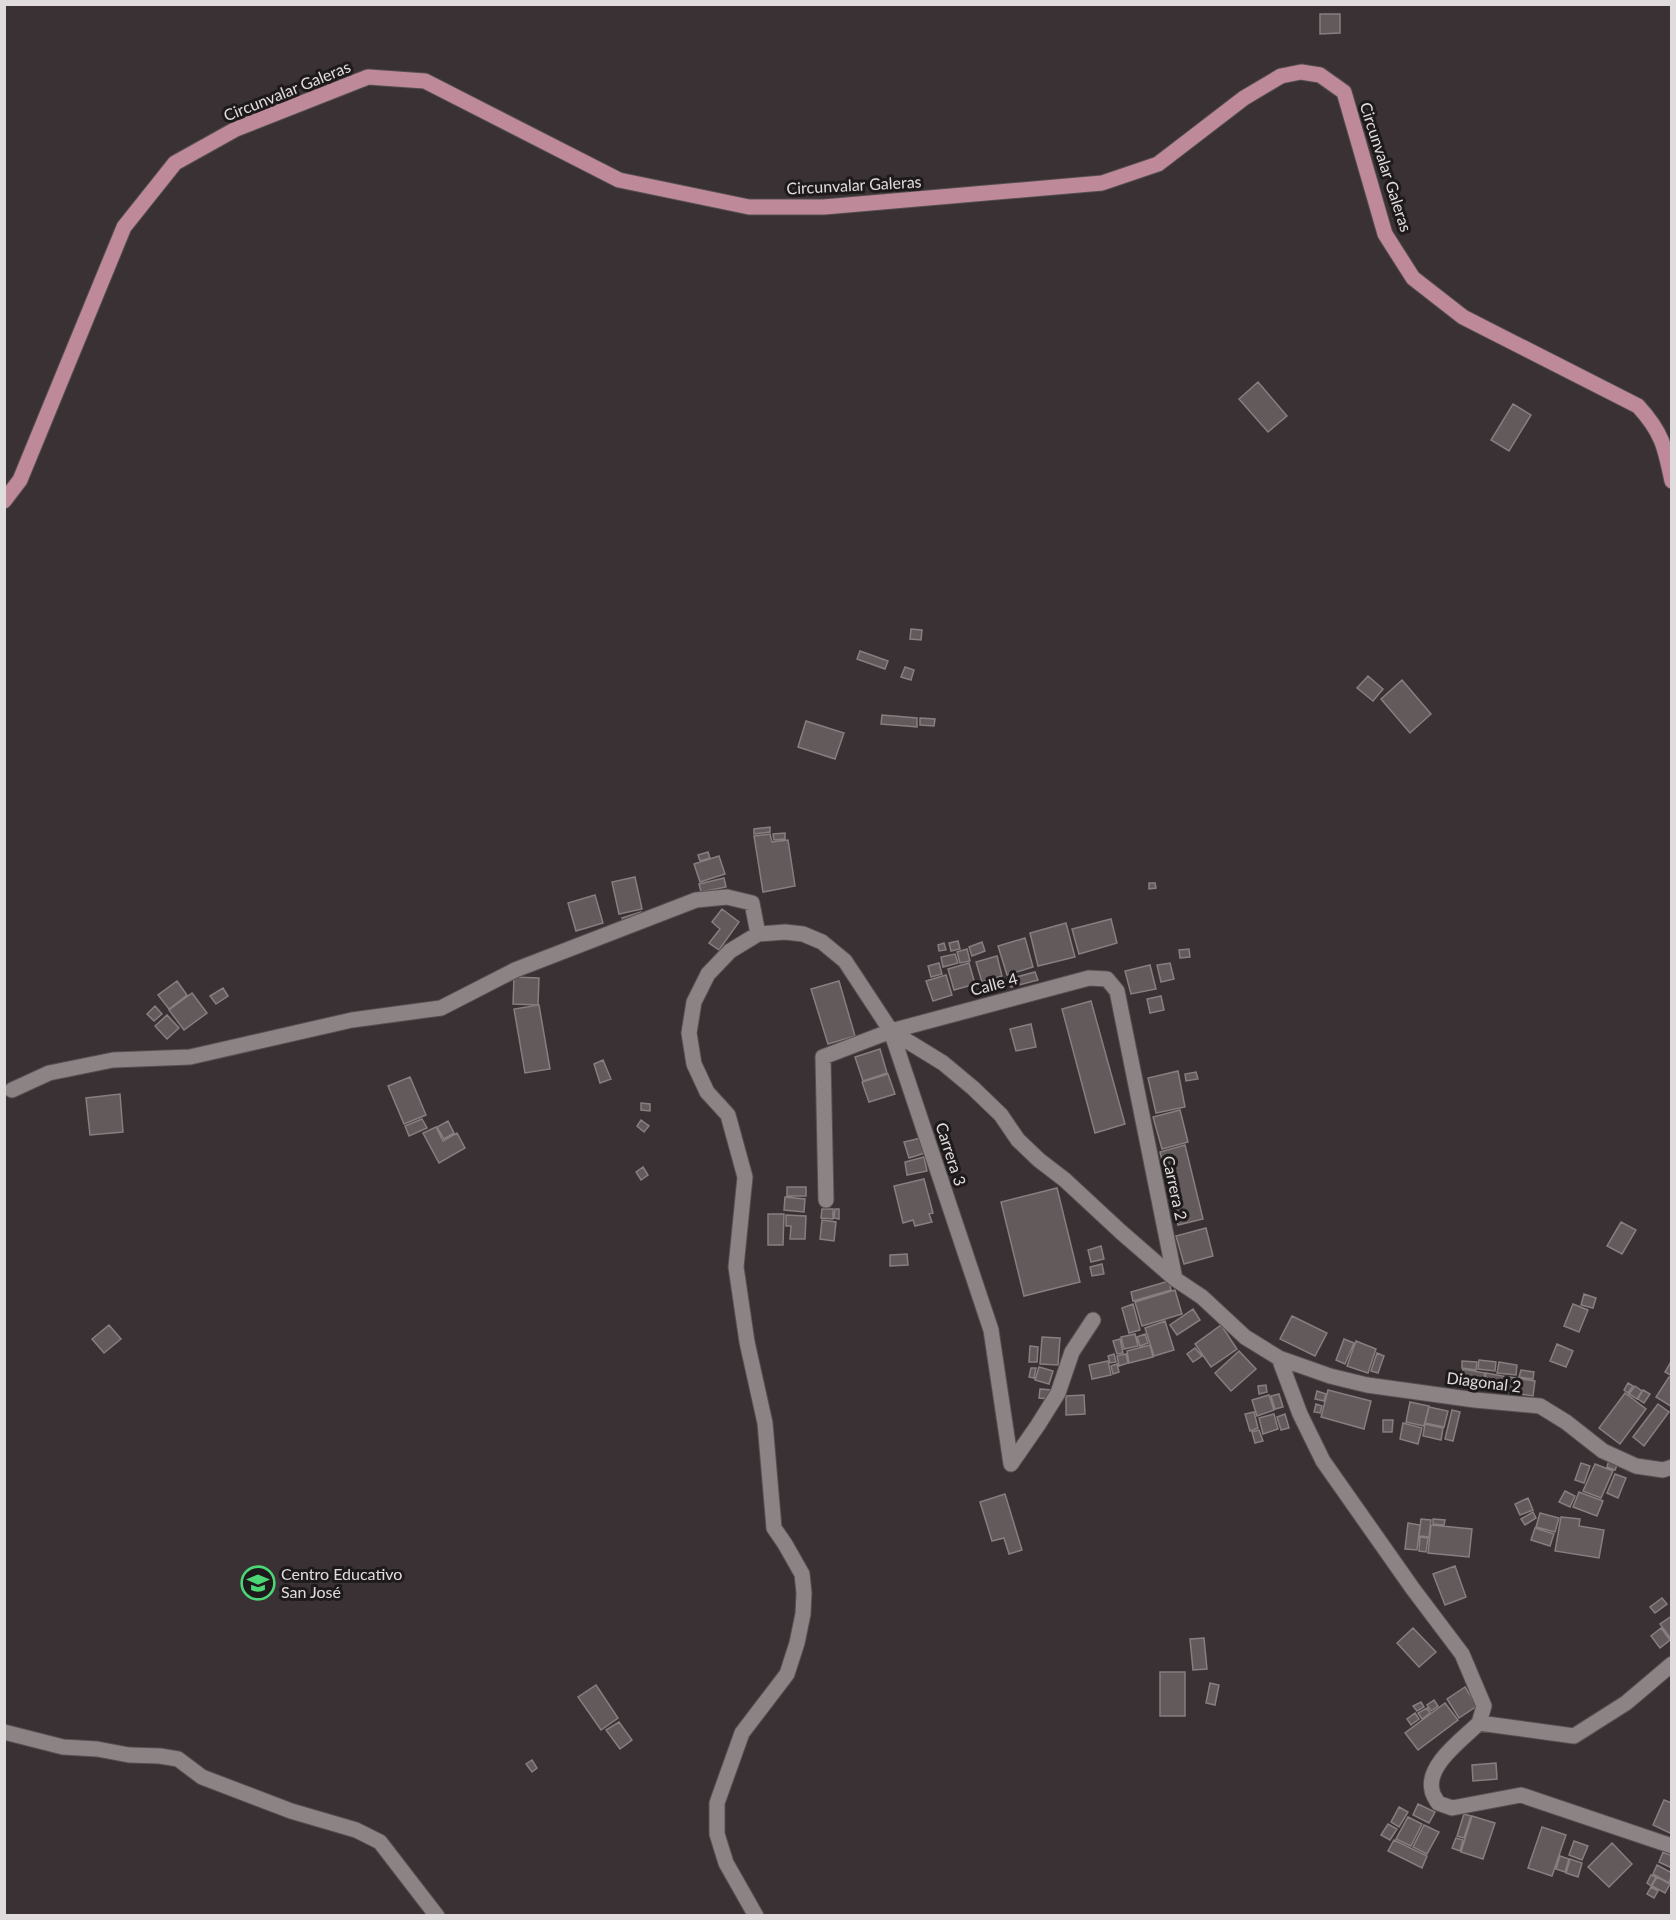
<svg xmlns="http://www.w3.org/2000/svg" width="1676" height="1920" font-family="Lato,sans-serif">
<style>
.building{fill:#635a5c;stroke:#877e80;stroke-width:1.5}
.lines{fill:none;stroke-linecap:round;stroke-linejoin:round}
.minor-casing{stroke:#564f51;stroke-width:17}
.major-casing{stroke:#564f51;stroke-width:17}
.minor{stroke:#8c8385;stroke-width:15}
.major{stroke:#be8a99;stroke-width:15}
.labels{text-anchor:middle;stroke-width:6;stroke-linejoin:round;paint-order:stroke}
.street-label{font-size:16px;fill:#e0dbdc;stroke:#1e1a1b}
.poi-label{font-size:16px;fill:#e0dbdc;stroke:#1e1a1b;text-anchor:start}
</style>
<rect width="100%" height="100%" fill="#393133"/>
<!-- building -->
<path class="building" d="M1320,14H1340V33L1320,34Z
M1258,382L1287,416L1268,432L1239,399Z
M1513,404L1531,415L1509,451L1491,440Z
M911,629L922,630L921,640L910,639Z
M860,651L888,661L885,669L857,659Z
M905,667L914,670L911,680L901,677Z
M1368,676L1383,689L1373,701L1357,688Z
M1402,680L1431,714L1410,733L1381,699Z
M882,715L917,718V727L881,724Z
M920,718L935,719L934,726L920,725Z
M806,721L844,733L835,759L798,747Z
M770,827V832L754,834V829Z
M785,833V839L774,840L773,834Z
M770,834L772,842L788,840L795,886L763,892L754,836Z
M708,852L710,858L700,861L698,855Z
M719,856L725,874L700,882L694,864Z
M635,877L642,909L619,914L612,882Z
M724,878L726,887L701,892L699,884Z
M1149,883H1155L1156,888L1149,889Z
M595,895L603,923L576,931L568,903Z
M722,909L739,922L719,950L709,943L720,929L712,922Z
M641,912L643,918L624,923L622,918Z
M1111,919L1117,943L1079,954L1072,929Z
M1066,923L1075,957L1038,966L1030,933Z
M1025,938L1033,967L1007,975L998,946Z
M958,941L960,949L951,951L949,943Z
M982,942L985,951L972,956L969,947Z
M944,943L946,950L939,951L938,945Z
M967,949L970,961L960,963L957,952Z
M1189,949L1190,957L1180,958L1179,950Z
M955,954L958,963L943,967L941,957Z
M997,956L1002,976L982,982L976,962Z
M939,963L942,974L931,977L928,966Z
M969,963L975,984L954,990L948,969Z
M1170,963L1174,979L1161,982L1157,965Z
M1150,965L1156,989L1131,994L1125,971Z
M1035,972L1038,980L1011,987L1009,979Z
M946,975L952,995L933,1001L926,981Z
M514,977L539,978L538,1005L513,1004Z
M177,981L187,995L169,1009L158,995Z
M839,981L855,1036L828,1044L811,989Z
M223,988L228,996L216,1004L210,996Z
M192,993L207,1013L184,1030L169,1010Z
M1161,996L1164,1010L1150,1013L1147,999Z
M1091,1001L1125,1124L1095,1133L1062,1009Z
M539,1005L550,1069L525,1073L514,1009Z
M155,1006L162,1014L154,1021L147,1014Z
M167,1015L179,1028L167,1039L155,1026Z
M1031,1024L1036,1047L1016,1051L1010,1029Z
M880,1049L887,1073L863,1081L855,1057Z
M603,1060L611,1079L600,1083L594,1064Z
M1178,1071L1185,1107L1156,1113L1148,1078Z
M1196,1072L1198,1079L1186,1081L1185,1074Z
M888,1074L895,1094L869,1102L862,1082Z
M410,1077L426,1115L404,1124L388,1086Z
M120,1094L123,1132L90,1135L86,1098Z
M641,1103L650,1104V1111L641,1110Z
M1180,1110L1188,1142L1162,1149L1153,1117Z
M422,1119L427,1128L409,1136L405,1126Z
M641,1120L649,1126L644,1132L637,1126Z
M448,1121L454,1133L444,1139L437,1127Z
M436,1127L443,1141L457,1133L465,1148L439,1163L423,1133Z
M921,1138L925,1153L909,1158L904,1142Z
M1185,1145L1203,1219L1178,1225L1160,1152Z
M924,1157L927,1171L907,1175L905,1162Z
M643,1167L648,1175L641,1180L636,1172Z
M924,1179L933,1213L929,1214L932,1222L915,1226L913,1220L903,1223L894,1186Z
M787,1187H806V1196H787Z
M1057,1188L1080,1282L1024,1296L1001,1202Z
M785,1197L805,1199L804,1212L784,1210Z
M822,1209H833V1219L821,1218Z
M835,1209H839V1219L834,1218Z
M768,1214H784L783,1245H768Z
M786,1215L806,1216L805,1239H790L791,1226H786Z
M822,1220L836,1222L834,1241L820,1239Z
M1621,1222L1636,1230L1622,1254L1607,1246Z
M1206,1228L1213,1256L1184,1264L1176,1236Z
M1101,1246L1104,1259L1091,1262L1088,1250Z
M907,1254L908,1265L890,1266V1255Z
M1102,1264L1104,1274L1092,1276L1090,1267Z
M1169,1281L1171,1290L1133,1301L1131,1292Z
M1175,1290L1182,1314L1142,1326L1135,1302Z
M1584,1294L1596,1298L1593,1308L1581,1305Z
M1133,1304L1140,1330L1129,1333L1122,1308Z
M1573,1304L1588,1310L1579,1332L1564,1326Z
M1193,1309L1200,1320L1177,1335L1170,1325Z
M1292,1316L1327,1333L1315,1356L1280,1339Z
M1165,1321L1174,1350L1154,1356L1145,1328Z
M109,1325L121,1339L104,1353L92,1339Z
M1221,1325L1237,1349L1211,1367L1195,1344Z
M1135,1334L1138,1346L1124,1349L1121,1337Z
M1145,1334L1148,1343L1140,1346L1137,1337Z
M1042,1337L1060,1338L1058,1365L1040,1364Z
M1120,1339L1123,1353L1117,1354L1113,1341Z
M1344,1339L1354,1343L1345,1364L1336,1360Z
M1356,1341L1376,1349L1368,1373L1347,1366Z
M1557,1344L1573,1351L1566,1367L1550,1361Z
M1150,1345L1153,1357L1129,1363L1127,1351Z
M1030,1346L1038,1347L1037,1362H1029Z
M1195,1348L1202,1356L1193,1362L1187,1354Z
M1239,1351L1256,1369L1231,1391L1215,1373Z
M1377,1353L1384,1356L1378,1373L1371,1371Z
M1114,1354L1116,1362L1110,1363L1108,1356Z
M1126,1354L1128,1363L1119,1366L1117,1356Z
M1479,1360L1496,1362L1495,1371L1478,1369Z
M1672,1360V1376L1665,1372Z
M1108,1361L1111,1375L1092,1379L1089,1365Z
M1462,1361L1477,1362L1476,1370L1462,1368Z
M1499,1362L1517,1365L1516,1375L1497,1373Z
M1117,1364L1119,1372L1113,1374L1111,1366Z
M1039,1367L1053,1371L1049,1384L1035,1380Z
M1031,1368H1036L1034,1378L1029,1377Z
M1463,1369L1485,1373L1482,1389L1460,1386Z
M1521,1370L1534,1372L1533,1379L1519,1377Z
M1486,1373L1508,1377L1505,1392L1484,1388Z
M1509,1377L1535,1381L1533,1396L1507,1392Z
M1669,1377L1672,1379V1407L1656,1397Z
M1628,1383L1633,1386L1628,1393L1624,1390Z
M1266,1385L1267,1392L1259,1394L1258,1386Z
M1635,1386L1642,1391L1637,1399L1629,1394Z
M1040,1389L1052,1390L1050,1399L1039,1398Z
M1328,1390L1371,1401L1364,1429L1321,1417Z
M1643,1390L1650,1394L1644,1403L1638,1399Z
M1317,1391L1326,1394L1324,1401L1315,1399Z
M1625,1393L1646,1409L1620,1444L1599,1428Z
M1279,1394L1283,1407L1275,1409L1271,1396Z
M1084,1395L1085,1414L1066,1415V1396Z
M1269,1395L1274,1410L1257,1416L1252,1400Z
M1410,1402L1429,1406L1424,1426L1406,1422Z
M1316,1404L1322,1406L1320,1413L1314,1412Z
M1658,1404L1669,1412L1644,1446L1633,1437Z
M1429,1407L1448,1411L1444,1427L1425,1423Z
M1452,1410L1460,1412L1453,1441L1445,1439Z
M1254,1412L1258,1428L1250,1431L1245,1414Z
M1274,1414L1278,1429L1263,1434L1259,1418Z
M1285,1414L1289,1428L1281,1430L1277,1417Z
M1383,1420H1393L1392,1432H1383Z
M1403,1423L1422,1428L1418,1444L1400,1439Z
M1425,1424L1443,1428L1441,1440L1423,1436Z
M1259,1430L1263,1441L1255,1443L1252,1432Z
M1609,1460L1618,1463L1615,1470L1607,1467Z
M1581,1463L1590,1466L1584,1483L1575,1480Z
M1595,1464L1613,1471L1601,1498L1583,1491Z
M1615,1474L1626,1478L1618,1498L1607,1493Z
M1565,1491L1575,1496L1570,1507L1559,1502Z
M1579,1492L1603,1501L1597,1516L1573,1507Z
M1005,1494L1022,1550L1009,1554L1004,1538L992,1541L980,1502Z
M1528,1498L1533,1510L1520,1515L1515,1504Z
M1533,1512L1536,1518L1525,1525L1521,1519Z
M1540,1513L1559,1518L1555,1532L1536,1527Z
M1561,1517L1580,1519L1579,1526L1604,1530L1599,1558L1555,1551Z
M1421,1519L1431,1520L1429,1537L1419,1536Z
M1433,1519L1445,1520L1444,1525L1433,1524Z
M1408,1523L1420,1525L1417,1550L1405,1549Z
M1431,1525L1472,1529L1469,1557L1428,1553Z
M1535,1528L1554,1534L1550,1546L1531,1540Z
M1420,1537L1428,1538L1426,1552L1419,1551Z
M1455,1566L1466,1597L1445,1605L1433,1574Z
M1662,1598L1667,1604L1655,1613L1650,1607Z
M1672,1616V1638L1671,1639L1660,1624Z
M1413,1628L1436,1652L1419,1667L1397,1643Z
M1661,1628L1670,1640L1660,1648L1651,1636Z
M1204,1638L1207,1669L1193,1670L1190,1639Z
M1160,1672H1185V1716H1160Z
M1210,1683L1219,1685L1215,1705L1206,1703Z
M596,1685L618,1718L601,1730L578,1697Z
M1465,1687L1477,1706L1459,1718L1447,1699Z
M1434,1700L1438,1706L1431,1711L1427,1705Z
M1421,1702L1424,1707L1417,1711L1413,1706Z
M1445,1703L1458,1720L1418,1750L1405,1733Z
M1427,1708L1430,1713L1422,1719L1418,1713Z
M1415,1713L1419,1719L1411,1725L1407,1719Z
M619,1722L632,1740L620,1749L606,1730Z
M532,1760L537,1768L532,1772L526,1764Z
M1496,1763L1497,1779L1473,1781L1472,1765Z
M1664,1800L1672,1803V1834L1653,1825Z
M1418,1804L1435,1812L1429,1823L1413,1815Z
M1399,1807L1408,1812L1399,1827L1391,1822Z
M1464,1814L1471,1816L1464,1838L1457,1836Z
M1472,1816L1495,1823L1483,1859L1461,1852Z
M1408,1817L1422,1824L1411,1846L1396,1839Z
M1388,1824L1397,1829L1390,1840L1381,1835Z
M1424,1825L1439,1832L1427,1854L1413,1847Z
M1542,1827L1566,1835L1552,1876L1528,1868Z
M1456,1838L1463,1840L1460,1851L1452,1848Z
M1394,1840L1427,1856L1422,1868L1388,1851Z
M1574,1841L1588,1846L1582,1860L1569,1855Z
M1612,1843L1632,1864L1609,1887L1588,1867Z
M1663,1852L1672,1856V1868L1659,1862Z
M1560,1856L1569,1859L1565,1872L1556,1869Z
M1570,1859L1582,1863L1578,1877L1566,1873Z
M1657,1865L1672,1873L1669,1883L1653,1874Z
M1651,1875L1656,1877L1651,1886L1647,1883Z
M1657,1877L1670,1884L1665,1893L1652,1886Z
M1651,1887L1658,1891L1654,1898L1647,1894Z"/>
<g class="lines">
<!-- minor casing -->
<g class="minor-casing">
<path id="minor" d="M891,1031L943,1063L973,1088L1001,1115L1018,1140L1039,1160L1065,1180L1121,1232L1175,1279L1202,1297L1245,1337L1279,1358L1330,1376L1367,1385L1475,1400L1540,1406L1566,1422L1603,1451L1636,1466L1663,1470L1672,1467
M12,1090L49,1073L113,1060L190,1057L352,1020L441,1008L515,970L696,900L727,897L752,903L758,934
M826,1200L823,1057L891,1031L1089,978L1107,979L1117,991L1175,1279
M1279,1358L1300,1414L1323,1461L1413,1589L1462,1654L1484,1706L1479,1723
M1011,1464L1038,1425L1058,1393L1072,1352L1093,1320
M1672,1664L1626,1703L1574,1736L1479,1723C1463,1739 1426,1765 1432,1790C1432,1794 1436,1799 1438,1803L1452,1808L1521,1795L1672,1846
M4,1732L63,1747L97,1749L129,1755L160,1756L178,1759L202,1777L291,1811L356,1830L380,1842L437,1916
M756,1916L726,1863L717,1834V1803L742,1733L787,1674L797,1643L803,1614L804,1593L802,1574L785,1544L774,1528L765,1423L747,1342L736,1267L745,1177L728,1115L707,1092L694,1064L689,1033L694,1002L708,974L730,951L758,934L785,932L803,934L822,942L845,961L891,1031L991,1330L1011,1464"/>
</g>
<!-- major casing -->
<g class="major-casing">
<path id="major" d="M4,501L20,480L124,227L175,163L236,129L368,77L425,81L619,180L749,207H824L1102,183L1158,164L1244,98L1281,76L1301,72L1320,75L1344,92L1385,234L1413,278L1463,317L1638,406C1662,432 1665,447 1672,481"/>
</g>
<!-- minor -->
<use href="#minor" class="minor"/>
<!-- major -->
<use href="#major" class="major"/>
</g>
<!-- icons -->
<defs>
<g id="school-ring" transform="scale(1.725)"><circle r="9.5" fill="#1e1a1b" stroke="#4cd676" stroke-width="1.5"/><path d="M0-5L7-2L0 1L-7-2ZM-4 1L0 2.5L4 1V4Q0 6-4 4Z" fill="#4cd676"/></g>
</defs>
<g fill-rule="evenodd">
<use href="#school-ring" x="258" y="1583"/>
</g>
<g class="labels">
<!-- street labels -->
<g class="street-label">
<text transform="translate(287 91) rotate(-22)" y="6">Circunvalar Galeras</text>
<text transform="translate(1386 167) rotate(72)" y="6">Circunvalar Galeras</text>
<text transform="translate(854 185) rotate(-3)" y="6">Circunvalar Galeras</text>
<text transform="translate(994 984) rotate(-15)" y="6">Calle 4</text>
<text transform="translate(951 1154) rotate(72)" y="6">Carrera 3</text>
<text transform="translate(1175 1188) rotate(78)" y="6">Carrera 2</text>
<text transform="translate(1484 1382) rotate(7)" y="6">Diagonal 2</text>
</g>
<!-- poi labels -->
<g class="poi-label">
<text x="281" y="1580">Centro Educativo<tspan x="281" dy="18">San José</tspan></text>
</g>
</g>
<!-- border -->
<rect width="1676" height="1920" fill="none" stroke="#e0dbdc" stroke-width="12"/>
</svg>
